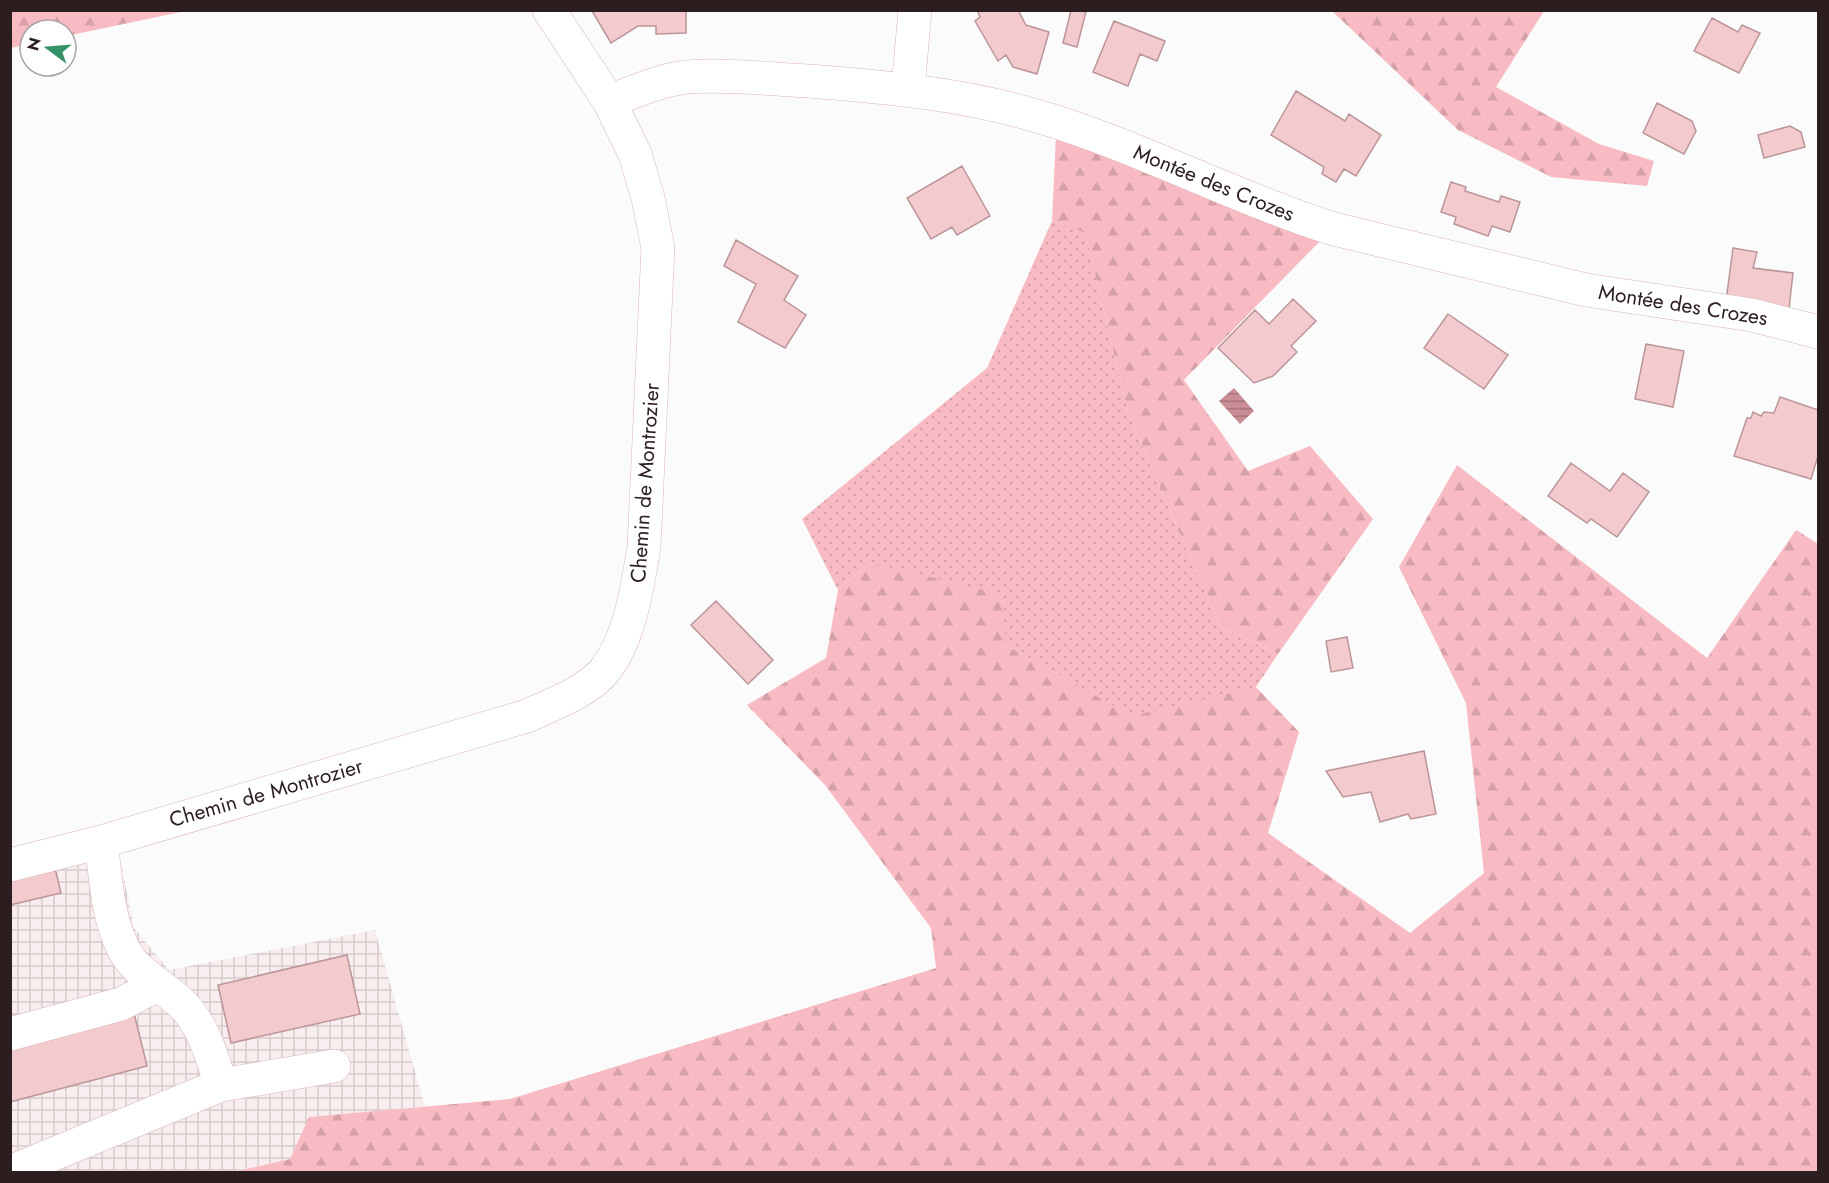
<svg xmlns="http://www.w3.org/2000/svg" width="1829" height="1183" font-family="Jost,sans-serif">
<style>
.industrial{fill:url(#industrial-grid)}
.grass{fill:url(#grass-dots)}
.forest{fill:url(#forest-firs)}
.water{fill:url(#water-rules)}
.building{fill:#f3cbcf;stroke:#bb9599;stroke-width:1.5}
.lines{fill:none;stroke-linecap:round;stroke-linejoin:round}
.minor-casing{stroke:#dcb4b9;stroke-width:34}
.minor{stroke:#fff;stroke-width:33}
.labels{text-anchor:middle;stroke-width:5;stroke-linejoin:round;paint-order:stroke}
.street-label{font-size:21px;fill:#2c1d1f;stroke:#fff}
</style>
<defs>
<pattern id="industrial-grid" width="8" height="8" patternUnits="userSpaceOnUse" patternTransform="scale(1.5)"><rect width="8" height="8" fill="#f9eeef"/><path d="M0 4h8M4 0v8" fill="none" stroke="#d6cccc"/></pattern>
<pattern id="grass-dots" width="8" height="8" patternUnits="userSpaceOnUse" patternTransform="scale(1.5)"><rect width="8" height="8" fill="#f8bbc3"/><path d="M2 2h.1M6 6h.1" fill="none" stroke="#d5a0a7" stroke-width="1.8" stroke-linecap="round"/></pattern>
<pattern id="forest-firs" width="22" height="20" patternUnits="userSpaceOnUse" patternTransform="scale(1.5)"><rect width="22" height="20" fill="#f8bbc3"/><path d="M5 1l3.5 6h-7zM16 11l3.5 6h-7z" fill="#d5a0a7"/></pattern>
<pattern id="water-rules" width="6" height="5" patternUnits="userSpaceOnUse" patternTransform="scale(1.5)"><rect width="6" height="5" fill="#ca8d95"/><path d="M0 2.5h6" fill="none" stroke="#a47379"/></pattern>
</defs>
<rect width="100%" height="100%" fill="#fbfbfb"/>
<!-- industrial -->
<path class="industrial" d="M118,848L134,928L169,970L375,930L425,1107L310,1117L290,1159L233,1172H11V877Z"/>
<!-- grass -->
<path class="grass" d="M1052,221L1085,231L1128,412L1220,627L1278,654L1256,687L1132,717L1006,645L871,563L838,590L802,519L987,368Z"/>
<!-- forest -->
<path class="forest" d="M10,11L11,10L186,11L66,36V30H30V44L11,48Z
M1332,11H1544L1496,87L1599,144L1654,161L1647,186L1551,177L1458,130Z
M1056,135L1323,238L1184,380L1248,471L1310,446L1373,519L1278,654L1220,627L1128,412L1085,232L1052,221Z
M1457,465L1707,658L1796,530L1818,544V1172H233L290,1159L309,1117L510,1099L936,968L931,928L825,785L747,705L826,658L838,590L871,563L1002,594L1006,645L1132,716L1256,687L1299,732L1268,833L1410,933L1484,873L1466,703L1399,567Z"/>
<!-- water -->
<path class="water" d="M1234,388L1254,411L1240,424L1219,401Z"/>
<!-- building -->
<path class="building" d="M686,10V33L656,34V26H638L611,43L592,11Z
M977,10H1018L1026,25L1049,32L1037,74L1013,67L1006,55L998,61L975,21L980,17Z
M1071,10L1086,12L1077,47L1063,43Z
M1712,18L1738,32L1742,25L1760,33L1739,73L1694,51Z
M1114,21L1165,41L1157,61L1140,54L1128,86L1093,72Z
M1296,91L1345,121L1349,114L1381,135L1356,176L1344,169L1336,182L1322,174L1324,167L1271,135Z
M1657,103L1692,121L1696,131L1684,154L1643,133Z
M1790,126L1801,132L1805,147L1764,158L1758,135Z
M962,166L990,216L957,235L952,227L931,239L907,198Z
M1451,182L1466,187L1465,191L1499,202L1501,196L1520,202L1510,232L1492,226L1488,236L1454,224L1456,217L1441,212Z
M736,240L798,276L784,300L806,315L785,348L738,322L756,284L724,266Z
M1733,248L1757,252L1753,268L1793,273L1789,309L1726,301Z
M1293,299L1316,321L1291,346L1297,352L1273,376L1254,383L1218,348L1255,310L1269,324Z
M1448,314L1508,355L1484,389L1424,348Z
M1646,344L1684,351L1673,407L1635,399Z
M1780,397L1818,410V456L1811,479L1734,456L1747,418H1751L1753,412L1761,416L1764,412L1774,413Z
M1571,463L1610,491L1623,473L1649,492L1617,537L1591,519L1587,523L1548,496Z
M716,601L773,660L748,684L691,625Z
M1347,637L1353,668L1331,672L1326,641Z
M1424,751L1436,814L1411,819L1408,814L1380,822L1371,792L1343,797L1326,771Z
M52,868L56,872L61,893L10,905V880Z
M347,955L360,1014L231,1043L218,985Z
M134,1013L147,1066L10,1102V1046Z"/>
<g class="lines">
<!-- minor casing -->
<g class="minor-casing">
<path id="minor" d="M908,89L915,10
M609,101C634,92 660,80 687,77C727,74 769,79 809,81C886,87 963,94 1037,116C1139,146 1233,197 1334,229L1586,290L1752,315L1818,332
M101,842C106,878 107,917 124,950C137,974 162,985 181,1003C204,1025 211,1055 221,1085
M10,865L101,842L527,716C551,705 589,691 606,669C631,635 637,588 644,547L658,248L648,198L635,154L609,101L549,10
M10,1034L121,1004L157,985
M10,1172L221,1085L334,1066"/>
</g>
<!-- minor -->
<use href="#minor" class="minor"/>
</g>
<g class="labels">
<!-- street labels -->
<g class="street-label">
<text transform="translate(1214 183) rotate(22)" y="7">Montée des Crozes</text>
<text transform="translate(1683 305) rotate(9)" y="7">Montée des Crozes</text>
<text transform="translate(645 483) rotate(-86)" y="7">Chemin de Montrozier</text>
<text transform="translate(266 793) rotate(-16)" y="7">Chemin de Montrozier</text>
</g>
</g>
<!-- border -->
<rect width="1829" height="1183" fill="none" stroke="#2c1d1f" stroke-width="24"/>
<!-- north arrow -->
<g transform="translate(48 48) rotate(286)"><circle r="28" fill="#ffffff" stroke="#aba5a5" stroke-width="1.5"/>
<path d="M0-4.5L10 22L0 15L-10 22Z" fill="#359167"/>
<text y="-9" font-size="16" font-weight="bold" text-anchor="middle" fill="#2c1d1f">N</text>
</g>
</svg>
